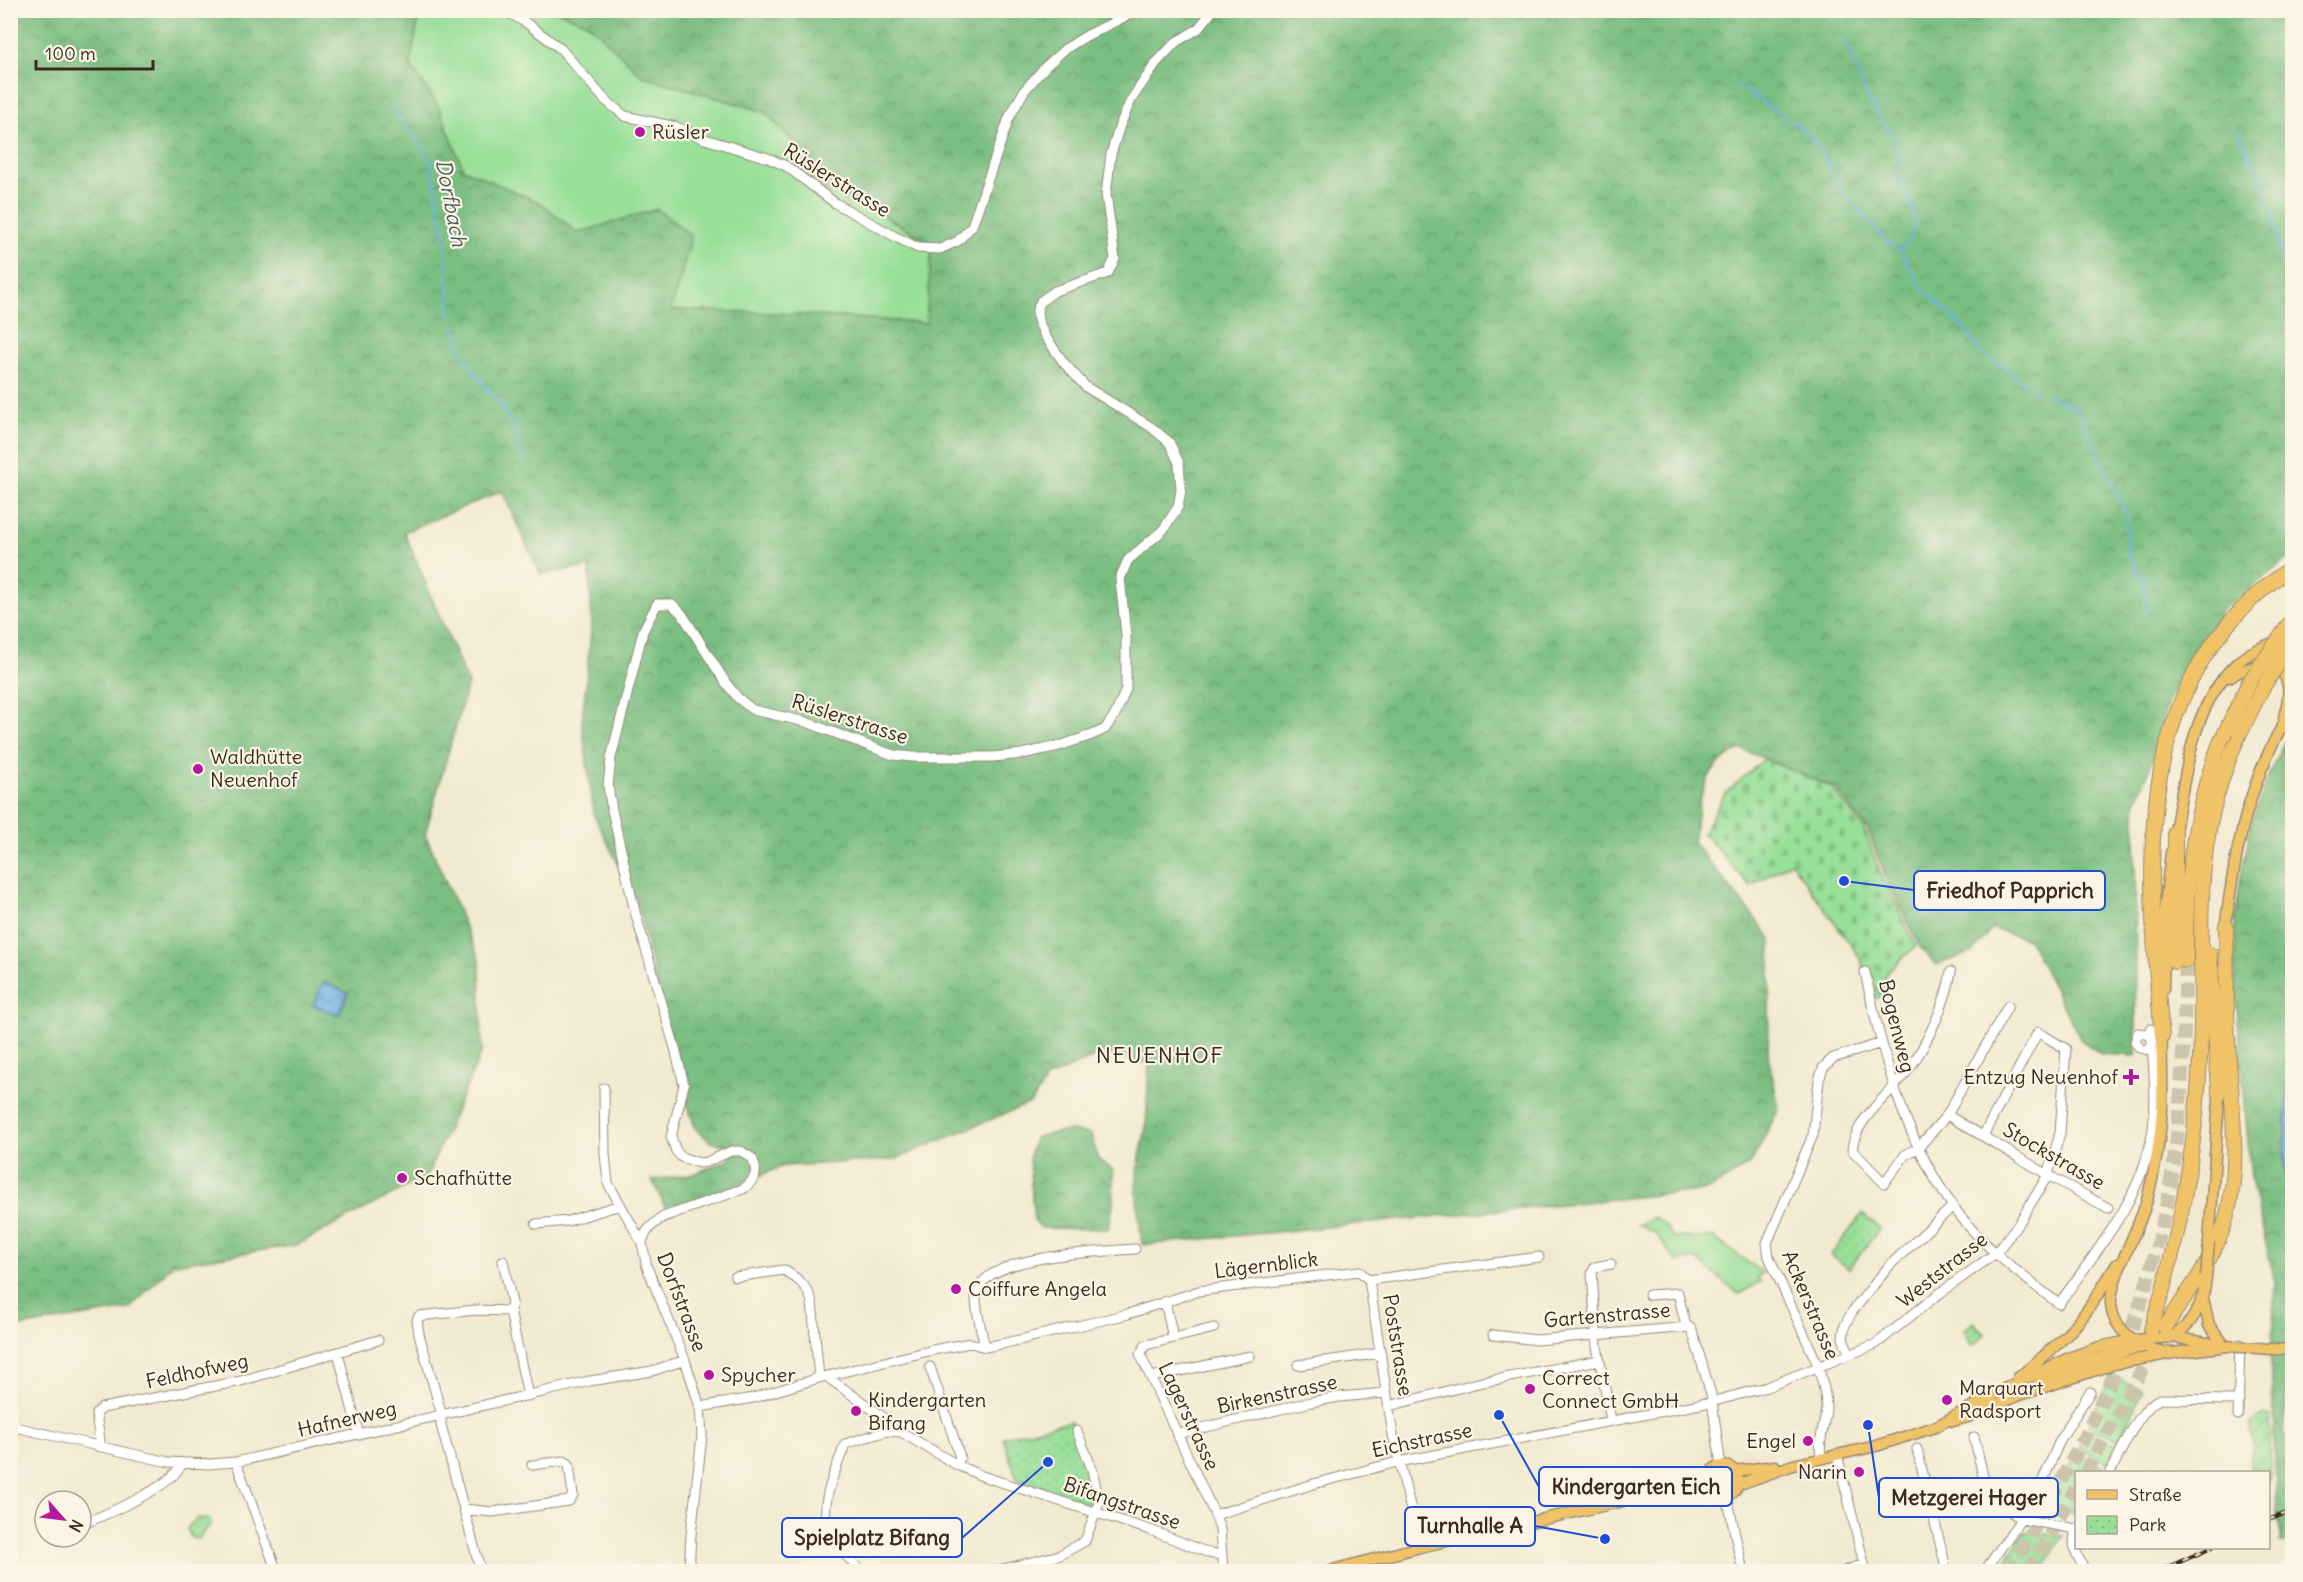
<svg xmlns="http://www.w3.org/2000/svg" width="2303" height="1582" font-family="Delius,sans-serif">
<style>
.grass{fill:#98df99;stroke:#6a845c;stroke-width:1.5}
.forest{fill:url(#forest-crowns);stroke:#5a7450;stroke-width:1.5}
.cemetery{fill:url(#cemetery-stones);stroke:#6a845c;stroke-width:1.5}
.park{fill:url(#park-dots);stroke:#6a845c;stroke-width:1.5}
.garden{fill:url(#garden-furrows);stroke:#6a845c;stroke-width:1.5}
.water{fill:url(#water-waves);stroke:#546e81;stroke-width:1.5}
.lines{fill:none;stroke-linecap:round;stroke-linejoin:round}
.stream{stroke:#6eb2e4;stroke-width:2}
.minor-tunnel{stroke:#cdc4ac;stroke-width:9;stroke-dasharray:9 4.5;stroke-linecap:butt}
.highway-tunnel{stroke:#cdc4ac;stroke-width:14;stroke-dasharray:14 7;stroke-linecap:butt}
.minor-casing{stroke:#968a77;stroke-width:11}
.major-casing{stroke:#968a77;stroke-width:13}
.highway-casing{stroke:#968a77;stroke-width:16}
.minor{stroke:#fff;stroke-width:9}
.major{stroke:#f1c369;stroke-width:10}
.highway{stroke:#f1c369;stroke-width:14}
.rail-casing{stroke:#3b2a1e;stroke-width:4.5}
.rail{stroke:#fcf5e5;stroke-width:2;stroke-dasharray:7;stroke-linecap:butt}
.major-bridge-casing{stroke:#968a77;stroke-width:13;stroke-linecap:butt}
.highway-bridge-casing{stroke:#968a77;stroke-width:16;stroke-linecap:butt}
.major-bridge{stroke:#f1c369;stroke-width:10}
.highway-bridge{stroke:#f1c369;stroke-width:14}
.poi-dot{fill:#b5179e;stroke:#fcf5e5;stroke-width:2}
.labels{text-anchor:middle;stroke-width:4.5;stroke-linejoin:round;paint-order:stroke}
.poi-label{font-size:20px;fill:#3b2a1e;stroke:#fcf5e5;text-anchor:start}
.street-label{font-size:20px;fill:#3b2a1e;stroke:#fcf5e5}
.water-label{font-size:21px;font-style:italic;fill:#4d5a63;stroke:#fcf5e5}
.quarter-label{font-size:22px;letter-spacing:1.5px;fill:#3b2a1e;stroke:#fcf5e5}
.leader{fill:none;stroke:#1d4ed8;stroke-width:2}
.callout-dot{fill:#1d4ed8;stroke:#fcf5e5;stroke-width:2}
.callout{fill:#fcf5e5;stroke:#1d4ed8;stroke-width:2}
.callout-label{font-size:21px;text-anchor:middle;font-weight:bold;fill:#3b2a1e}
</style>
<defs>
<pattern id="forest-crowns" width="20" height="18" patternUnits="userSpaceOnUse" patternTransform="scale(1.5)"><rect width="20" height="18" fill="#7abe81"/><path d="M2 6a3 3 0 1 1 6 0M12 15a3 3 0 1 1 6 0" fill="none" stroke="#659b69"/></pattern>
<pattern id="cemetery-stones" width="16" height="16" patternUnits="userSpaceOnUse" patternTransform="scale(1.5)"><rect width="16" height="16" fill="#98df99"/><path d="M2 7V4a2 2 0 0 1 4 0v3zM10 15v-3a2 2 0 0 1 4 0v3z" fill="#84c083"/></pattern>
<pattern id="park-dots" width="8" height="8" patternUnits="userSpaceOnUse" patternTransform="scale(1.5)"><rect width="8" height="8" fill="#98df99"/><path d="M2 2h.1M6 6h.1" fill="none" stroke="#84c083" stroke-width="1.8" stroke-linecap="round"/></pattern>
<pattern id="garden-furrows" width="10" height="10" patternUnits="userSpaceOnUse" patternTransform="scale(1.5)"><rect width="10" height="10" fill="#98df99"/><path d="M-1 1l2-2M0 10L10 0M9 11l2-2" fill="none" stroke="#84c083"/></pattern>
<pattern id="water-waves" width="16" height="10" patternUnits="userSpaceOnUse" patternTransform="scale(1.5)"><rect width="16" height="10" fill="#6eb2e4"/><path d="M0 5q4-4 8 0t8 0" fill="none" stroke="#5c91b8"/></pattern>
</defs>
<rect width="100%" height="100%" fill="#fcf5e5"/>
<filter id="ink" filterUnits="userSpaceOnUse"><feTurbulence type="fractalNoise" baseFrequency=".0167" numOctaves="2"/><feDisplacementMap in="SourceGraphic" scale="12" xChannelSelector="R" yChannelSelector="G"/><feConvolveMatrix kernelMatrix="1 2 1 2 8 2 1 2 1" color-interpolation-filters="sRGB"/></filter>
<filter id="wash" filterUnits="userSpaceOnUse"><feTurbulence type="fractalNoise" baseFrequency=".008" numOctaves="4" result="noise"/><feDisplacementMap in="SourceGraphic" scale="24" xChannelSelector="R" yChannelSelector="G"/><feGaussianBlur stdDeviation="1.35" result="paint"/><feColorMatrix in="noise" values="0 0 0 0 0 0 0 0 0 0 0 0 0 0 0 0 0 1.4 0 .05"/><feComposite in="paint" operator="in"/></filter>
<g filter="url(#wash)">
<rect width="100%" height="100%" fill="#f2ead0"/>
<!-- grass -->
<path class="grass" d="M508,10L513,13L516,11H557L589,23L642,76L765,112L811,159V185L858,201L932,244L927,323L776,313L670,310L657,209L578,233L540,203L463,169L439,107L410,65L420,11Z
M1654,1217L1664,1224L1673,1237L1714,1238L1763,1273L1758,1277L1760,1282L1739,1294L1696,1259L1677,1262L1654,1232L1638,1225Z
M2111,1375L2142,1390L2119,1440L2088,1426Z
M2087,1430L2117,1445L2108,1463L2078,1448Z
M2077,1453L2104,1468L2101,1472H2076V1516L2050,1501Z"/>
<!-- forest -->
<path class="forest" d="M11,11H420L410,65L439,107L463,169L540,203L578,233L657,209L692,236L671,310L776,313L926,323L932,243L858,201L811,185L810,159L765,112L642,76L589,24L557,11H2292V556L2222,610L2196,648L2167,704L2149,771L2135,804L2136,1056L2101,1054L2081,1040L2029,940L1992,928L1973,952L1936,965L1920,947L1885,876L1868,830L1835,788L1741,749C1699,768 1700,802 1693,842L1771,938L1768,1055L1779,1109L1751,1163L1709,1190L1142,1245L1136,1188L1138,1168L1146,1127L1149,1064L1103,1053L1047,1078L1031,1103L893,1160L783,1166L668,1213L652,1180L694,1174L732,1158L727,1145L711,1142L695,1128L671,1049L638,905L594,815L582,723L592,621L589,567L540,574L502,491L404,532L468,683L425,834L480,961L482,1051L427,1176L297,1245L173,1264L129,1309L11,1328Z
M2287,736L2292,740V943L2289,994L2288,1085L2284,1161L2292,1223V1346L2283,1433L2292,1440V1544L2281,1543V1534L2277,1513L2271,1360L2275,1282L2251,1179L2234,973L2235,920L2241,875L2252,821L2269,774Z
M1070,1131L1091,1134L1098,1159L1113,1170V1205L1108,1229L1042,1228L1034,1221L1029,1159L1034,1138L1048,1134Z"/>
<!-- cemetery -->
<path class="cemetery" d="M1764,759L1831,787L1864,828L1881,875L1916,946L1887,972L1882,995L1873,1001L1861,959L1791,862L1750,886L1703,833L1725,794Z"/>
<!-- park -->
<path class="park" d="M1862,1214L1880,1228L1849,1269L1831,1255Z
M1974,1322L1985,1334L1972,1346L1964,1330Z
M1071,1421L1090,1477L1095,1506L1017,1480L1003,1437Z
M198,1518L210,1520L211,1524L198,1539L191,1538L187,1528Z
M2024,1532L2063,1535L2041,1571H2000Z"/>
<!-- garden -->
<path class="garden" d="M2265,1414L2269,1415L2271,1468L2269,1482L2268,1472H2251L2250,1462L2253,1445L2251,1424Z"/>
<!-- water -->
<path class="water" d="M2292,943V1223L2284,1161L2288,1085L2289,994Z
M324,982L348,993L339,1015L313,1005Z"/>
<g class="lines">
<!-- stream -->
<path class="stream" d="M1843,38C1857,68 1871,116 1895,137L1899,176L1915,215L1914,230L1901,251
M1735,83L1802,129L1821,151L1842,191L1886,241L1901,251L1919,285L1956,320L1982,352L2036,392
M392,107L430,159L445,238L448,294L451,316
M2238,131L2266,190L2290,291L2292,293
M455,328C457,335 458,344 461,351C480,388 522,417 523,461
M2047,395L2077,409L2120,500L2126,513L2128,553L2145,586L2147,613"/>
</g>
</g>
<g filter="url(#ink)">
<g class="lines">
<!-- minor-tunnel -->
<path class="minor-tunnel" d="M2292,1265V1264"/>
<!-- highway-tunnel -->
<path class="highway-tunnel" d="M2086,1472L2165,1328
M2009,1572C2045,1508 2083,1446 2112,1379C2143,1306 2166,1226 2176,1147C2183,1085 2184,1023 2186,961
M2029,1572L2076,1489"/>
<!-- minor casing -->
<g class="minor-casing">
<path id="minor" d="M504,10L525,22L561,49L605,100L625,116L676,127L705,139L768,158L786,166L835,203L894,236L918,248L940,249L958,241L972,226L1009,118L1024,91L1045,67L1065,49L1086,36L1138,10
M1865,972C1883,1056 1902,1134 1952,1205C1980,1245 2021,1275 2059,1304C2096,1251 2141,1200 2152,1135C2158,1100 2153,1064 2151,1029
M1951,972C1946,1003 1927,1044 1909,1069C1891,1094 1855,1118 1852,1150L1884,1183L1905,1155L1918,1148L1947,1115L2008,1006
M2151,1037L2147,1034L2138,1033L2135,1042L2140,1048L2152,1051
M604,1088L605,1154L608,1183L642,1243L647,1267L685,1360L700,1407L702,1436L691,1535L689,1572
M1947,1115L2048,1175L2108,1208
M536,1224L568,1221L620,1205
M642,1243C645,1230 652,1225 663,1217L743,1189C755,1180 759,1173 752,1158L741,1151H731L707,1162L699,1163L681,1157L676,1151L671,1137L684,1085L675,1048L635,912L612,810L608,786L611,758L643,631L657,604H672L682,614L726,683L738,698L753,710L806,722L893,755L913,757H993L1022,754L1059,746L1092,735L1105,729L1116,713L1126,689V635L1120,578L1128,560L1163,530L1178,507L1181,490L1179,463L1169,442L1151,427L1086,387L1064,363L1045,336L1038,320L1037,310L1041,301L1055,291L1108,273L1115,259L1106,194L1111,154L1120,125L1131,100L1156,63L1176,42L1198,29L1210,14L1209,10
M503,1261L512,1303L510,1311
M1611,1264L1595,1267L1592,1273L1597,1346L1611,1420
M735,1277L784,1270C798,1279 807,1285 812,1302L819,1378
M1649,1295L1678,1293L1686,1326
M1165,1301L1173,1338
M1214,1328L1146,1345L1140,1354L1215,1515L1220,1529L1223,1572
M1493,1335L1537,1340L1689,1327L1692,1330L1711,1394L1721,1466
M985,1347C982,1332 976,1313 976,1297C979,1253 1103,1252 1135,1249
M338,1353L359,1435
M1850,1355L1843,1338L1845,1325L1852,1312L1889,1266L1953,1206
M1298,1365L1381,1353
M930,1367L960,1457L957,1465
M829,1376L830,1379L890,1422L894,1430
M1152,1377L1250,1356
M1389,1406L1478,1383L1599,1360
M700,1407L753,1398L819,1378L933,1350L970,1343L985,1347L1006,1343L1128,1314L1199,1291L1359,1271L1369,1280
M2238,1415L2240,1344
M15,1427L168,1462L209,1464L236,1462L590,1381L652,1371L685,1360
M1177,1434L1311,1402L1339,1397L1386,1393
M1974,1437L1985,1484L1993,1498L2021,1519L2076,1529
M99,1447L100,1440L96,1414L102,1408L241,1381L378,1340
M1917,1449L1947,1572
M1837,1454L1866,1572
M1821,1458C1818,1439 1825,1425 1826,1407C1826,1391 1821,1375 1816,1361L1769,1257L1767,1243L1813,1135L1819,1080L1823,1068L1833,1058L1882,1043
M236,1462L277,1572
M2110,1472C2121,1453 2139,1407 2160,1399L2239,1400
M1727,1496L1743,1572
M465,1509L492,1512L569,1501L573,1495L569,1464L564,1461L532,1465
M1215,1515L1310,1485L1393,1463L1711,1402L1767,1387L1876,1344L1936,1296L1996,1253L2019,1223L2048,1175L2060,1133L2066,1049L2038,1032L1983,1136
M81,1525C106,1514 171,1488 182,1464
M2076,1528C2071,1548 2076,1554 2086,1572
M1420,1547L1393,1435L1369,1280L1539,1257
M481,1572L441,1425V1412L419,1334L417,1320L419,1316L476,1310L510,1311L528,1396
M862,1572C851,1560 834,1547 829,1531C818,1503 836,1471 845,1444L887,1431L901,1432L957,1465L982,1476L1150,1530L1209,1553L1221,1555
M991,1572L1060,1555L1085,1541L1099,1503L1092,1469L1077,1431
M1842,1572L1864,1564
M1984,1572L2021,1519L2040,1487L2061,1438L2090,1392"/>
</g>
<!-- major casing -->
<g class="major-casing">
<path id="major" d="M2229,677C2247,667 2282,653 2288,686C2290,696 2286,708 2284,718
M2174,837C2185,779 2190,709 2235,665C2250,650 2273,643 2292,636
M2225,931C2234,853 2249,776 2292,710
M2163,989L2165,906L2171,852
M2162,1032C2161,1058 2163,1084 2162,1110C2160,1140 2155,1170 2147,1200C2140,1228 2110,1278 2111,1303C2112,1333 2146,1352 2173,1353
M2209,1242L2220,1084
M2203,1298L2209,1325L2225,1346
M2170,1338C2194,1325 2204,1303 2206,1277
M2272,1349L2292,1350
M2018,1378C2041,1358 2065,1340 2083,1316C2096,1299 2106,1281 2117,1264
M2033,1387C2068,1366 2107,1354 2147,1346
M1953,1421L1968,1417L2020,1395L2114,1364L2173,1353L2220,1347
M1708 1481a15 15 0 1 1 30 0a15 15 0 1 1-30 0Z
M1735,1471L1775,1466
M1737,1485L1793,1465L1876,1446L1935,1427L2010,1386L2069,1358L2099,1347L2133,1340L2172,1337L2225,1346
M1680,1487L1709,1474
M1325,1572L1420,1547L1677,1489L1711,1490"/>
</g>
<!-- highway casing -->
<g class="highway-casing">
<path id="highway" d="M2175,832V962
M2210,954L2219,1091
M2186,961C2185,885 2192,814 2220,743
M2162,1037C2146,862 2128,680 2292,567
M2165,1328C2183,1297 2208,1268 2221,1234C2244,1174 2231,1107 2228,1044C2226,1005 2227,965 2226,925
M2151,1330C2179,1241 2196,1151 2200,1058C2204,988 2197,917 2206,848C2211,809 2223,771 2239,735"/>
</g>
<!-- minor -->
<use href="#minor" class="minor"/>
<!-- major -->
<use href="#major" class="major"/>
<!-- highway -->
<use href="#highway" class="highway"/>
<!-- rail casing -->
<g class="rail-casing">
<path id="rail" d="M2268,1520L2292,1511
M2157,1572L2211,1548"/>
</g>
<!-- rail -->
<use href="#rail" class="rail"/>
<!-- major-bridge casing -->
<g class="major-bridge-casing">
<path id="major-bridge" d="M2206,1277L2209,1242
M2225,1346L2272,1349"/>
</g>
<!-- highway-bridge casing -->
<g class="highway-bridge-casing">
<path id="highway-bridge" d="M2239,735L2262,689L2292,643
M2220,743L2249,682L2292,620"/>
</g>
<!-- major-bridge -->
<use href="#major-bridge" class="major-bridge"/>
<!-- highway-bridge -->
<use href="#highway-bridge" class="highway-bridge"/>
</g>
</g>
<!-- markers -->
<g class="poi-dot">
<circle cx="640" cy="132" r="6"/>
<circle cx="198" cy="769" r="6"/>
<path d="M2128 1068h6v6h6v6h-6v6h-6v-6h-6v-6h6z"/>
<circle cx="402" cy="1178" r="6"/>
<circle cx="956" cy="1289" r="6"/>
<circle cx="709" cy="1375" r="6"/>
<circle cx="1530" cy="1389" r="6"/>
<circle cx="1947" cy="1400" r="6"/>
<circle cx="856" cy="1411" r="6"/>
<circle cx="1808" cy="1441" r="6"/>
<circle cx="1859" cy="1472" r="6"/>
</g>
<g class="labels">
<!-- poi labels -->
<g class="poi-label">
<text x="652" y="139">Rüsler</text>
<text x="210" y="764">Waldhütte<tspan x="210" dy="23">Neuenhof</tspan></text>
<text x="2118" y="1084" text-anchor="end">Entzug Neuenhof</text>
<text x="414" y="1185">Schafhütte</text>
<text x="968" y="1296">Coiffure Angela</text>
<text x="721" y="1382">Spycher</text>
<text x="1542" y="1385">Correct<tspan x="1542" dy="23">Connect GmbH</tspan></text>
<text x="1959" y="1395">Marquart<tspan x="1959" dy="23">Radsport</tspan></text>
<text x="868" y="1407">Kindergarten<tspan x="868" dy="23">Bifang</tspan></text>
<text x="1796" y="1448" text-anchor="end">Engel</text>
<text x="1847" y="1479" text-anchor="end">Narin</text>
</g>
<!-- street labels -->
<g class="street-label">
<text transform="translate(837 180) rotate(32)" y="7">Rüslerstrasse</text>
<text transform="translate(850 719) rotate(18)" y="7">Rüslerstrasse</text>
<text transform="translate(1897 1026) rotate(76)" y="7">Bogenweg</text>
<text transform="translate(2054 1156) rotate(30)" y="7">Stockstrasse</text>
<text transform="translate(1266 1265) rotate(-7)" y="7">Lägernblick</text>
<text transform="translate(1942 1270) rotate(-38)" y="7">Weststrasse</text>
<text transform="translate(682 1302) rotate(69)" y="7">Dorfstrasse</text>
<text transform="translate(1811 1305) rotate(67)" y="7">Ackerstrasse</text>
<text transform="translate(1607 1315) rotate(-5)" y="7">Gartenstrasse</text>
<text transform="translate(1398 1345) rotate(81)" y="7">Poststrasse</text>
<text transform="translate(197 1371) rotate(-12)" y="7">Feldhofweg</text>
<text transform="translate(1277 1394) rotate(-12)" y="7">Birkenstrasse</text>
<text transform="translate(1189 1416) rotate(65)" y="7">Lagerstrasse</text>
<text transform="translate(347 1419) rotate(-13)" y="7">Hafnerweg</text>
<text transform="translate(1422 1440) rotate(-12)" y="7">Eichstrasse</text>
<text transform="translate(1122 1503) rotate(19)" y="7">Bifangstrasse</text>
</g>
<!-- water labels -->
<g class="water-label">
<text transform="translate(451 203) rotate(79)" y="7">Dorfbach</text>
</g>
<!-- quarter labels -->
<g class="quarter-label">
<text x="1160" y="1063">NEUENHOF</text>
</g>
</g>
<!-- callouts -->
<path class="leader" d="M1844 881L1914 890M1499 1415L1539 1487M1868 1425L1879 1498M1605 1539L1535 1526M1048 1462L962 1538"/>
<g class="callout-dot">
<circle cx="1844" cy="881" r="6"/>
<circle cx="1499" cy="1415" r="6"/>
<circle cx="1868" cy="1425" r="6"/>
<circle cx="1605" cy="1539" r="6"/>
<circle cx="1048" cy="1462" r="6"/>
</g>
<g class="callout">
<rect x="1914" y="871" width="191" height="39" rx="6"/>
<rect x="1539" y="1467" width="193" height="39" rx="6"/>
<rect x="1879" y="1478" width="179" height="39" rx="6"/>
<rect x="1405" y="1507" width="130" height="39" rx="6"/>
<rect x="782" y="1518" width="180" height="39" rx="6"/>
</g>
<g class="callout-label">
<text x="2010" y="898">Friedhof Papprich</text>
<text x="1636" y="1494">Kindergarten Eich</text>
<text x="1969" y="1505">Metzgerei Hager</text>
<text x="1470" y="1533">Turnhalle A</text>
<text x="872" y="1545">Spielplatz Bifang</text>
</g>
<!-- margin -->
<rect width="2303" height="1582" fill="none" stroke="#fcf5e5" stroke-width="36"/>
<!-- legend -->
<rect x="2075" y="1471" width="195" height="78" fill="#fcf5e5" stroke="#afa495" stroke-width="1.5"/>
<rect x="2087" y="1490" width="30" height="9" fill="#f1c369" stroke="#afa495" stroke-width="1.5"/>
<text x="2129" y="1501" font-size="18" fill="#3b2a1e">Straße</text>
<rect x="2087" y="1516" width="30" height="18" fill="url(#park-dots)" stroke="#afa495" stroke-width="1.5"/>
<text x="2129" y="1531" font-size="18" fill="#3b2a1e">Park</text>
<!-- north arrow -->
<g transform="translate(63 1519) rotate(118)"><circle r="28" fill="#fcf5e5" stroke="#afa495" stroke-width="1.5"/>
<path d="M0-4.5L10 22L0 15L-10 22Z" fill="#b5179e"/>
<text y="-9" font-size="16" font-weight="bold" text-anchor="middle" fill="#3b2a1e">N</text>
</g>
<!-- scale -->
<path d="M36 60v9h117v-9" fill="none" stroke="#3b2a1e" stroke-width="3"/>
<text x="45" y="60" font-size="18" fill="#3b2a1e" stroke="#fcf5e5" stroke-width="4.5" paint-order="stroke">100 m</text>
</svg>
